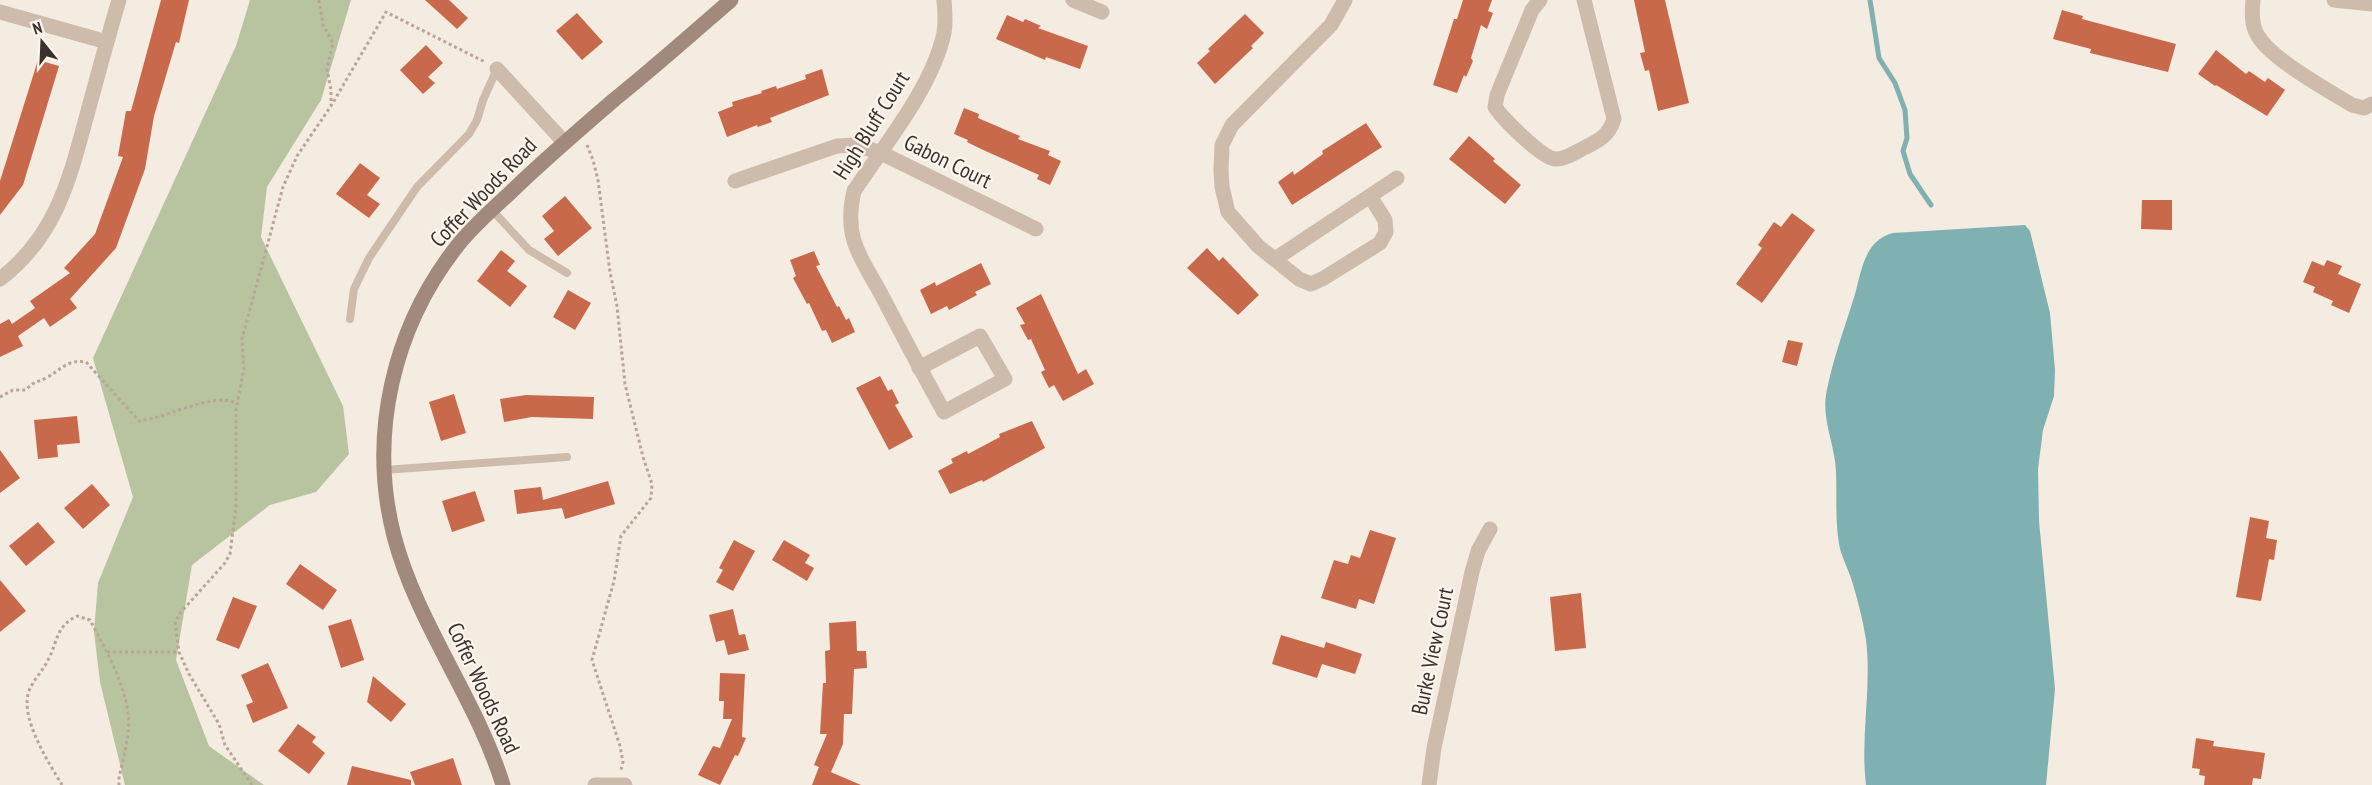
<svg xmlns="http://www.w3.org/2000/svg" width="2372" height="785" font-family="'PT Sans Narrow',sans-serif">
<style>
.green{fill:#b8c4a0}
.water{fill:#7fb0b2}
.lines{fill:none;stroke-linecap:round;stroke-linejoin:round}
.stream{stroke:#7fb0b2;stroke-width:5}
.building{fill:#c8694b}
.path{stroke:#b9a596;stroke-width:3;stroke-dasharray:3 3;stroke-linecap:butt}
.lane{stroke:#cdbbac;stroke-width:8}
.street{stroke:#cdbbac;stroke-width:15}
.secondary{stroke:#a18a7d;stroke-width:15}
.labels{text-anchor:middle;stroke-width:4.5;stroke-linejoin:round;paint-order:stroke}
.street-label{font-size:22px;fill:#3b302b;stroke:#fbf5ee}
</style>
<rect width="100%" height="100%" fill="#f4ebe1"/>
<!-- green -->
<path class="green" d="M250,0H351L321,100L267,187L261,237L343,406L349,454L316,492L270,505L192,565L176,660L209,746L264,785H125L100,682L94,632L98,583L133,497L93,358L236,46Z"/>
<!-- water -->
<path class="water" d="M2025,225L2030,231L2050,313L2055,370L2054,396L2043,430L2038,469L2039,521L2055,689L2046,785H1866C1860,737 1872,688 1866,640C1863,620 1857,597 1851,578C1847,567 1841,555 1839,544C1835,519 1837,496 1836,471C1835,446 1822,420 1826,395C1832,361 1845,327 1855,294C1862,269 1865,240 1893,233Z"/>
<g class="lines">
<!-- stream -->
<path class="stream" d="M1870,0L1879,58L1895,83L1905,110L1907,138L1903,151L1910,174L1931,205"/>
</g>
<!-- building -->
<path class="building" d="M161,0H189L179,43L176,42L154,116L145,169L116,248L70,299L77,308L50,327L44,318L18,336L23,346L0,357V324L9,319L12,324L35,308L30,301L70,273L64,268L95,234L123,157L118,156L126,111H131Z
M425,0H449L468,18L457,29Z
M1463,0H1492L1488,11L1493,13L1487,29L1481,25L1471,58L1473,61L1466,77L1464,75L1457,93L1433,85L1454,19H1457Z
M1634,0H1665L1689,103L1658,111L1649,70L1645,71L1640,53L1645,52Z
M2062,10L2083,16L2082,19L2176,44L2168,72L2090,53L2091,49L2053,39Z
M577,13L603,42L582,60L556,31Z
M1245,14L1264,33L1251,46L1253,48L1215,84L1197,63L1210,51L1208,49Z
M1007,15L1023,22L1025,19L1041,26L1038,28L1088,46L1080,69L1046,57L1045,60L996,39Z
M426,45L443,63L428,77L435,83L423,94L400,70Z
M2216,50L2246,74L2249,71L2265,82L2268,78L2285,90L2267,116L2216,85L2215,86L2198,74Z
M38,60L59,66L23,185L0,215V181Z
M822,69L829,95L770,118L772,122L758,127L757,125L727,137L718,112L733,106L732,102L762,93L761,91L776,86L777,89L806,79L805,75Z
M964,108L979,114L978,118L1020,136L1018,139L1050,151L1048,155L1061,161L1050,185L1037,179L1039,175L981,149L967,142L968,140L954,134Z
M1366,123L1382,147L1292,205L1278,182L1293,171L1294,175L1323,154L1322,151Z
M1469,136L1495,159L1493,161L1521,185L1505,204L1449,159Z
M360,163L380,178L367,195L380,204L369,218L336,194Z
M565,196L592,228L558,256L544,239L554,231L542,216Z
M2142,200H2172V230L2141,229Z
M1792,213L1815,230L1762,303L1736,284L1762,248L1758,245L1774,222L1781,227Z
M1207,248L1219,261L1223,257L1259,295L1238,315L1187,268Z
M501,250L515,261L507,271L527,286L510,307L477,281Z
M814,251L820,265L816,266L837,307L839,306L846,320L849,318L855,332L832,343L826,330L822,331L809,303L807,304L793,278L796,276L790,260Z
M2327,260L2342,266L2338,274L2361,284L2349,313L2331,305L2333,301L2313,292L2315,287L2303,282L2312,261L2324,266Z
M981,263L991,284L975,292L977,295L949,310L947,306L931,314L920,290L935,282L936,286Z
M568,290L591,303L575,330L553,317Z
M1041,294L1078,374L1086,369L1094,384L1063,401L1054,385L1049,388L1041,372L1045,370L1031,339L1028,340L1020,325L1025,324L1016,308Z
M1788,340L1803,343L1797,366L1782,362Z
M880,376L888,391L892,389L899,403L895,405L913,437L889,450L856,388Z
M454,394L466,433L441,441L429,402Z
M526,395L594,397L593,419L532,417L504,422L500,399Z
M77,416L80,443L57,445L58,457L38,459L34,420Z
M1032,421L1045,448L983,482L982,480L950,494L938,471L953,463L951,459L967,451L968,454L1000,437L999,434Z
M0,450L20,478L0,493Z
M608,481L615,504L565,519L562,508L517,514L514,490L541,487L543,500Z
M92,484L110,505L83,529L64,508Z
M475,491L485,521L452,532L442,501Z
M2250,517L2269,521L2266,538L2277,540L2274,560L2269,559L2261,601L2236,597Z
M38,522L55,542L26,566L9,546Z
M1370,530L1396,538L1374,604L1359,599L1356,609L1321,598L1334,560L1348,564L1351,555L1360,558Z
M734,540L755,551L733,591L716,582L723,570L719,568Z
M784,540L810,555L805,563L814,568L807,581L772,560Z
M300,564L337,590L323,610L286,584Z
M0,580L26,611L0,632Z
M1581,593L1586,648L1555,651L1550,597Z
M233,597L257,606L239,649L216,640Z
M733,609L739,635L745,634L749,650L728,655L724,640L716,642L709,615Z
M351,619L364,660L341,668L328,626Z
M856,621L857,651H866L867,668L854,669L852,714H844L843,744L831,772L814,765L827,734H820L823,683H826L825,651L830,650L829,623Z
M1281,635L1324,648L1326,642L1362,654L1355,674L1322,664L1317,678L1272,664Z
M268,663L288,708L253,723L246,705L253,702L241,675Z
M720,673L745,674L742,737L746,738L738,756L735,755L720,785L698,775L713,746L720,748L732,719H723L724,701H719Z
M373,676L406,704L391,722L367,702Z
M298,724L316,737L312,742L325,753L309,774L278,751Z
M2196,738L2214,741L2213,746L2265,753L2261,779L2253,778L2252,785H2204L2205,776L2199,775L2200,769L2192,768Z
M453,758L462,785H415L410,772Z
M352,766L411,780V785H347Z
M819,767L861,785H812Z"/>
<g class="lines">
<!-- path -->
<path class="path" d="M319,0L323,25L333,43L327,69L331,90V105
M587,145L593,160L598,180L610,272L617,306L625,384L643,457L652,484L651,498L621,536L614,581L592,660L620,746L623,762L621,770
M0,397L13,390H26C35,380 37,383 46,378C61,370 67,359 86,362L139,421C168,418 210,392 237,403
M107,652H179
M62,785C49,763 19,717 29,691C33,680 43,671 48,660C58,641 56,626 77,616L90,620C106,651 133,696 128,732C127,747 122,763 119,778V785
M252,785L225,745L219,724L189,674L179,652L175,622L181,612L225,563L230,554L236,507V410L244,368L242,339L283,187L297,156L331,106L386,12L485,62"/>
<!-- lane -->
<path class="lane" d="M492,210L529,250L567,273
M350,319L354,289L369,258L417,187L469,134L477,120L483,100L497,69
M384,470L567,457"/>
<!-- street -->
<path class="street" d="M1073,0L1102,12
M1345,0L1331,25L1232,125L1222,145L1221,170L1222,187L1228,212L1258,246L1299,279L1311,284L1324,278L1380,243L1386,232L1385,220L1370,196
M1540,0L1532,10L1497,95L1495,107C1503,119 1542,158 1555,159C1565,160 1577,151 1586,147C1600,140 1609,135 1614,119L1584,0
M2253,0C2252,12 2251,25 2258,36C2271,59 2328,90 2352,105L2364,108L2372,104
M2334,0L2372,4
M0,12L107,42
M497,69L564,142
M735,181L837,146L855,145L879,152L1036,229
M1275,259L1397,178
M0,279C57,236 70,177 88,111C98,74 108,37 119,0
M919,368L980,336L1005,379L944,412C922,373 902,334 881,294C872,277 860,260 854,241C849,224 850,208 854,191C885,144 932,88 944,33C946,22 945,11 944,0
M595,785H625
M1429,785L1434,748L1472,572L1478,551L1490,529"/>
<!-- secondary -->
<path class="secondary" d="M503,785C476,698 417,624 394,536C368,435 393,327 458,245C474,225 494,208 512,191C545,159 580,129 615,99C655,67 693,33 731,0"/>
</g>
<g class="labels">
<!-- street labels -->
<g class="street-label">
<text transform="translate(871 125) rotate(-58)" y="8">High Bluff Court</text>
<text transform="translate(948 161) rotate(26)" y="8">Gabon Court</text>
<text transform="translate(483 192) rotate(-46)" y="8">Coffer Woods Road</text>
<text transform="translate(1432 651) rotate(-78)" y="8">Burke View Court</text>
<text transform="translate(484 688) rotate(65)" y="8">Coffer Woods Road</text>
</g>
</g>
<!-- north arrow -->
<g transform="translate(42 42) rotate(342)" stroke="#fbf5ee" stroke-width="4.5" paint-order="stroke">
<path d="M0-4.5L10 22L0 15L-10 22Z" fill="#3b302b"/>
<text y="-9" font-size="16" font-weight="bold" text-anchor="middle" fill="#3b302b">N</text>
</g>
</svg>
